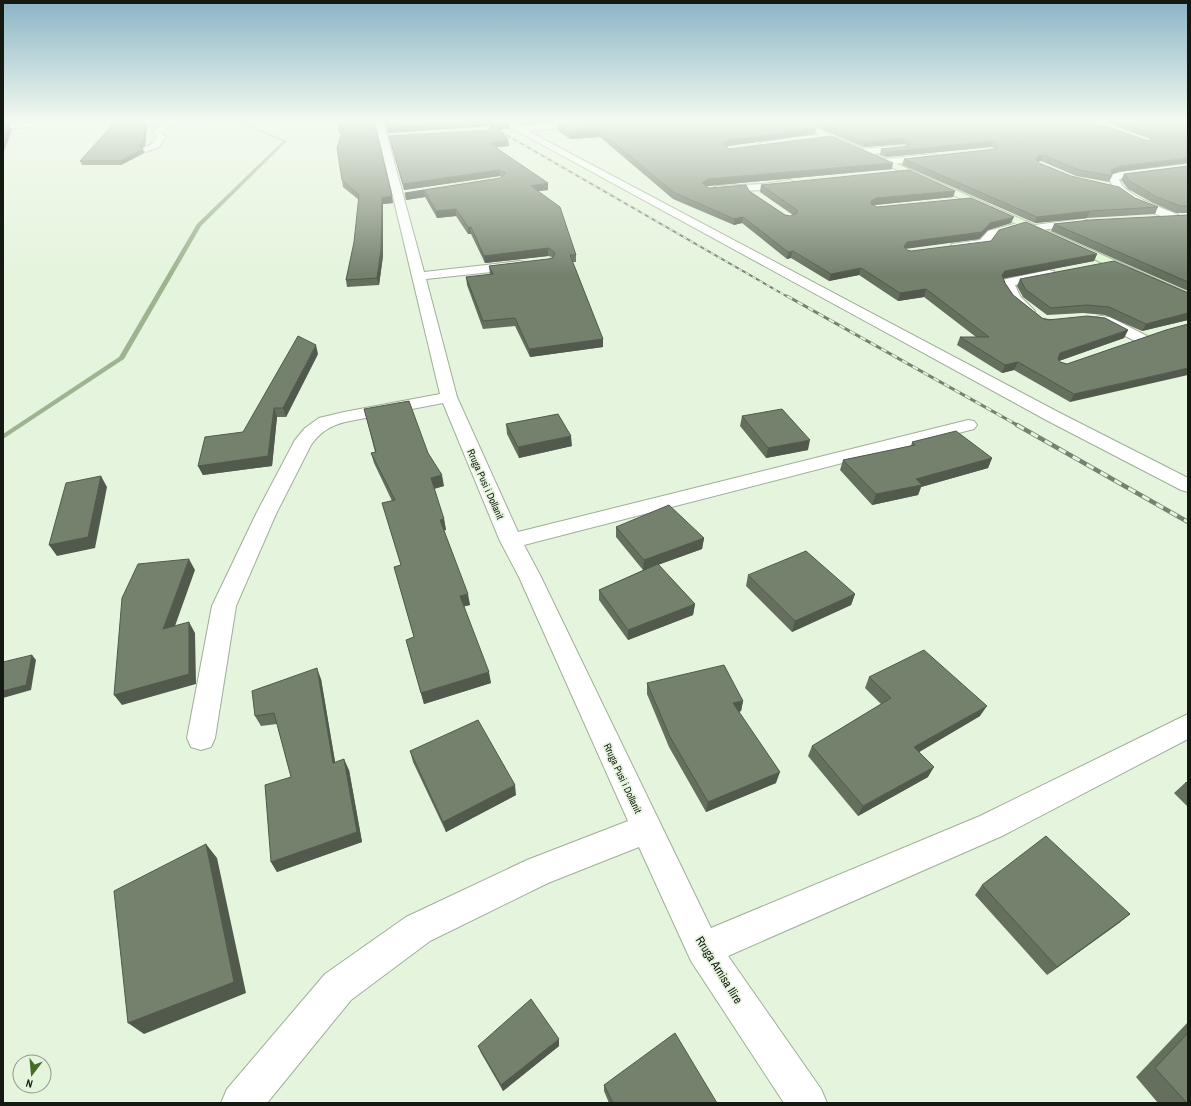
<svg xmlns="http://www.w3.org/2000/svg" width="1191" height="1106" font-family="'Archivo Narrow',sans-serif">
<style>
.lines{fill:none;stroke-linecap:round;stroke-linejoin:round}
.stream{fill:#9eb491;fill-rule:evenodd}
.street-casing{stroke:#a0ae98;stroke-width:2}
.secondary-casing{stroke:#a0ae98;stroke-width:2}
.street{fill:#fff;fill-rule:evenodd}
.secondary{fill:#e0f7d1;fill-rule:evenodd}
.rail-far2-casing{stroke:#778172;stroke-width:2}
.rail-far1-casing{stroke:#778172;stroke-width:3}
.rail-casing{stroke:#778172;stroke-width:4.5}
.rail-far2{stroke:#e5f4dd;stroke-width:1.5;stroke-dasharray:4;stroke-linecap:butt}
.rail-far1{stroke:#e5f4dd;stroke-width:2;stroke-dasharray:6;stroke-linecap:butt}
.rail{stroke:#e5f4dd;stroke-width:3;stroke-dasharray:8;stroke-linecap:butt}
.wall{fill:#646f5e}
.shaded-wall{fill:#515a4c}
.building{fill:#74816d;stroke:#515a4c}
.labels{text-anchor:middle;stroke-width:3.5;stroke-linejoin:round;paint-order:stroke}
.street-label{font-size:10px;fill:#141911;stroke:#e5f4dd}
.near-street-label{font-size:12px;fill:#141911;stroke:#e5f4dd}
</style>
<rect width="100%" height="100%" fill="#e5f4dd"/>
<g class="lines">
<!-- stream -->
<path class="stream" d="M234,121H237L287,141L201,226L124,359L3,439V434L119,357L197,224L283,141Z"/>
<!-- street casing -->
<g class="street-casing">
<path id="street" d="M37,121H48L31,127L3,129V125L30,123Z
M126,121H204L200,123L171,126L161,132L166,137L159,147L146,152L142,149L153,143L157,137L152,131L160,126L130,123Z
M375,121H383L424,272L520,261L524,262L526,265L524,268L520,269L426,279L457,397L518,532L968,420L974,421L977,425L974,429L524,545L541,577L711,928L980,816L1188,714V739L1002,836L728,956L821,1089L827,1103H784L691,961L639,847L548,883L430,941L351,1000L267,1103H221L227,1089L325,974L406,917L527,860L628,821L519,577L500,541L443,403L345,422C330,426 320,432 311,445L276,514L236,606L215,738L211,747L201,750L191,747L187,738L212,606L256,514L295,440L305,428L319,418L344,412L440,394Z
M499,121H508L519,126L592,121H620L616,123L528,131L1060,413L1188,478V492L1181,490L1048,421Z
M831,134L834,135L835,137L834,139L796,143L761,149L757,146L761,143L796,137Z
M904,145L907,146L908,148L907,150L863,155L858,152L863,149Z
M934,154L937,155L939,157L937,159L885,165L880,162L885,159Z
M1188,164V170L1119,179C1122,195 1164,208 1178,215L1180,217L1174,220C1156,216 1112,197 1109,177L1111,175L1121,172Z
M790,180L795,183L794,185L764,190L717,192L712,189L717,186L764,184Z
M1083,219L1087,220L1089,222L1087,224L1034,231L1030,230L1028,228L1030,226L1034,225Z
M1025,221L1029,222L1031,224L1029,226L996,235L988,246L956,251L952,250L950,247L952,244L980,240L988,231Z
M1049,270L1054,271L1055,274L1054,277L1015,285L1020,296L1035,311L1033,314C1017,318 1005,296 1000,283L1002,280Z
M1101,316L1110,317L1147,336L1150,339L1147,342L1142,344L1137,342L1102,324L1096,323L1094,320L1096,317Z"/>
</g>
<!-- secondary casing -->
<g class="secondary-casing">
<path id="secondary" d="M790,121H800L1188,293V302Z"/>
</g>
<!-- street -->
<use href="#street" class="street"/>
<!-- secondary -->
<use href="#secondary" class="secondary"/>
<!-- rail-far2 casing -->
<g class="rail-far2-casing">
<path id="rail-far2" d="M482,121L788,297"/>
</g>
<!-- rail-far1 casing -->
<g class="rail-far1-casing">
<path id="rail-far1" d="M787,296L1019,426"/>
</g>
<!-- rail casing -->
<g class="rail-casing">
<path id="rail" d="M1017,425L1188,522"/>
</g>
<!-- rail-far2 -->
<use href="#rail-far2" class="rail-far2"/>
<!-- rail-far1 -->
<use href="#rail-far1" class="rail-far1"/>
<!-- rail -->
<use href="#rail" class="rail"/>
</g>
<!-- wall -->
<path class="wall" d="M128,121L145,123L147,126L145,146L142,148L144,153L121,165H82L80,161Z
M340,121L393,203L383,204V256L379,285L347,287L346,280L354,242L359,200L343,187L342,180V133H339L338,128Z
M384,121H504L510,129H500L508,140L509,146L496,147L548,190L538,191L576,255V262H572L603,339V347L530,357L515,326L483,329L467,285L466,277L490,275L489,266L548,259L553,257H552L548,256L485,263L471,234H468L456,216L437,218L425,197L406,200L405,193L500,178L502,177L500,176L404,190L390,141L389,136L489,130L491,128L489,126L388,133Z
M511,121H577L519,124Z
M803,121H1084L1148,141L1150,140V139L1104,122L1093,121H1188L1118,172L1111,174L1112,176L1109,182L1076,176L1041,161H1038L1039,163L1071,176L1135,198L1158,207L1155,214L1087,218L1035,223L902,165L904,159L995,149L991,147L886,157L880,155L881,149L907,146L904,144L863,147Z
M557,125L816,129L815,134L728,146L726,147L729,149L892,169L708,186H706L709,188L749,191L785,215L790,216L793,215L760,192L761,185L955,191L953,197L875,205H874L877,207L1011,223L988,230L979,239L905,248L907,250L911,251L1097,254L1094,261L1003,278L1005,283L1013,295L1042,318L1128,330L1124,338L1059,361L1060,362L1067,364L1166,330L1070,402L1014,370L1002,373L957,345L960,337H976L924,297L898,301L859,275L829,281L791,258L787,259L742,223L734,225L673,199L600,137L570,139L557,130Z
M1188,166V213H1176L1153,203L1128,189L1121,180L1124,174Z
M1188,215V291L1051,231L1054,224Z
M1020,279L1188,293V320L1142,331L1105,315L1083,313L1047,315L1023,297L1017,286Z
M318,354L286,417H277L272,466L203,475L198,466L243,432Z
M364,409L428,453L444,486L434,489L444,519L446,530H444L470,605L464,606L491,683L424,704L406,640L414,637L394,567L401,565L382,503L392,501L374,463L371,453L375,452Z
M742,416L808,450L766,458L740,426Z
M506,424L572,446L519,458L507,434Z
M912,442L992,458L988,468L921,487L918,495L872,505L840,470L843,460L911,446Z
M616,527L704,538L702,549L658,565L695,604L693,615L628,640L599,600V590L643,570L616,537Z
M748,575L855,594L851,605L792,632L746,586Z
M869,677L980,716L919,752L928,777L858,816L808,756L812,746L881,704L865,688Z
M321,679L335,762L349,770L362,842L277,872L271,862L291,777L277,724L261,726L255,716Z
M647,683L743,701L741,711L739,712L776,783L706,812L669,747L647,694Z
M410,751L516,795L446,832L413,762Z
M1188,782V807L1174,793L1185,783Z
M982,885L1130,914L1119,923L1047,975L975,895Z
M1188,1022V1103H1158L1136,1077Z
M478,1046H559L503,1091L481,1053Z
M604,1085L717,1103H609L604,1091Z"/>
<!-- shaded-wall -->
<path class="shaded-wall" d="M3,121H28V122L3,124Z
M488,121L489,126L388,133L387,128Z
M519,121H577L519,124Z
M145,123L147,126L145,146L141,148L139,145Z
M509,123L510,129H497L496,124Z
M9,125L12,130L3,154V143Z
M816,129L815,134L728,146L722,150L723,144L728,140Z
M600,131V137L570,139V133Z
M905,138L904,144L863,147L865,142Z
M508,140L509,146L489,148V143Z
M993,141L991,147L886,157L887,152Z
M143,149L144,153L121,165L120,161Z
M1043,155L1041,161L1037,162L1036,159L1039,156Z
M1188,158V163L1118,172L1108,176L1111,170L1120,166Z
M893,163L892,169L708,186L702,189V183L708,179Z
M499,170L500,176L404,190L403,184Z
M548,183V190L531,192V186Z
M424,190L425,197L406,200L405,194Z
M955,191L953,197L875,205L869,208L871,201L876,198Z
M392,196L393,203L383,204V256L379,285L377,278L382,198Z
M456,209V216L437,218L436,211Z
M1090,211L1087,218L1035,223L1037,217Z
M743,217L742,223L734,225V219Z
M1014,217L1011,223L988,230L979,239L905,249L904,247L907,242L990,223Z
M468,227H471V234H468Z
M548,248V256L485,263L484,256Z
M793,251L791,258L787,259L788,252Z
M1097,254L1094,261L1002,279V275L1005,271Z
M861,268L859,275L829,281L831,274Z
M926,289L924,297L898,301L900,293Z
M1188,313V320L1142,331L1146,324Z
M1128,330L1124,338L1056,362L1060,353Z
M603,339V347L530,357L529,349Z
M316,345L318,354L286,417L283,408Z
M1018,362L1014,370L1002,373L1005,365Z
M1188,368V375L1070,402L1074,394Z
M274,408L277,417L272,466L203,475L198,466Z
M571,436L572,446L519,458L518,447Z
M810,440L808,450L766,458L768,448Z
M992,458L988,468L921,487L918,495L872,505L876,494L916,479Z
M442,475L444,486L433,489L431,478Z
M101,476L107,487L95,548L57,556L49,545Z
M444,519L446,530L442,531L440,520Z
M704,538L702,549L643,570L644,560Z
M189,559L195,570L170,640L163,629Z
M468,594L470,605L462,607L460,596Z
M855,594L851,605L792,632L795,621Z
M695,604L693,615L628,640V630Z
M189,622L195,633L196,684L122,705L114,695Z
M32,655L36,660L31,690L3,698V691Z
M317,668L321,679L337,773L333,763Z
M489,672L491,683L424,704L421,693Z
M743,701L741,711L731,714L733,703Z
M987,706L980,716L909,758L914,747Z
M344,759L349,770L362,842L277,872L271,862Z
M934,767L928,777L858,816L863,806Z
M780,772L776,783L706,812L708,802Z
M515,785L516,795L446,832L443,822Z
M206,844L217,858L246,993L144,1034L128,1023Z
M1130,914L1119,923L1047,975L1057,967Z
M559,1039V1046L503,1091L501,1085Z"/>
<!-- building -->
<path class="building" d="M116,121H128L145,123L143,142L139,145L143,149L120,161H80Z
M340,121H374L392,196L382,198L381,249L377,278L346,280L354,242L359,195L342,180L337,148L344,127L338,128Z
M385,121H504L509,123L496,124L508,140L489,143L548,183L531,186L560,207L576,255H570L603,339L529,349L515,318L483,321L466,277L493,274L489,266L548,259L553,258L555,253L552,250L548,248L484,256L471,227H468L456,209L436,211L424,190L405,194V193L500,178L506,173L499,170L403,184L389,136L489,130L494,126L488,121L387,128Z
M602,121H798L816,129L728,140L723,144L729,149L831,136L893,163L708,179L702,183L709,188L746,185L749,191L785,215L790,216L797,213V210L761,185L909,170L955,191L876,198L871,201V204L877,207L971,198L1014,217L990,223L982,232L907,242L904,247L907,250L911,251L991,241L999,230L1026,222L1097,254L1005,271L1002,275L1005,283L1013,295L1042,318L1048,320L1087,316L1105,318L1128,330L1060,353L1058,359L1060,362L1067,364L1166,330L1188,324V368L1074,394L1018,362L1005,365L960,337H989L926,289L900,293L861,268L831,274L793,251L788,252L743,217L734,219L673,192L600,131L570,133L557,125Z
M815,121H1084L1106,126L1148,141L1154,137L1152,133L1115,121H1188V158L1120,166L1111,170L1112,176L1079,170L1043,155L1039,156L1036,159L1039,163L1071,176L1119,187L1135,198L1158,207L1090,211L1037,217L904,159L996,149L999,145L993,141L887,152L881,149L909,146L911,142L905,138L865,142Z
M3,125H9L3,143Z
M1188,166V206H1180L1157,197L1131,182L1124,174Z
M1188,215V282L1054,224L1090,220Z
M1114,261L1188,293V313L1146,324L1109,307L1087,305L1051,308L1026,290L1020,279Z
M298,336L316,345L283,408H274L268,456L198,466L205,437L243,432Z
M409,401L428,453L442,475L431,478L444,519L440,520L468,594L460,596L489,672L421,693L406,640L414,637L394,567L401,565L382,503L395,500L371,453L376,452L364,409Z
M782,409L810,440L768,448L742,416Z
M558,414L571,436L518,447L506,424Z
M956,431L992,458L916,479L922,485L876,494L843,460L915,445L912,442Z
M101,476L88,537L49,545L66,483Z
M669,505L704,538L644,560L616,527Z
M806,551L855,594L795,621L748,575Z
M189,559L163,629L189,622V674L114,695L122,598L138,564Z
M658,564L695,604L628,630L599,590Z
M924,650L987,706L914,747L934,767L863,806L812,746L891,698L869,677Z
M32,655L26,685L3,691V662Z
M724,665L743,701L733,703L780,772L708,802L670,737L647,683Z
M317,668L333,763L344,759L357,832L271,862L265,785L291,777L274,713L255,716L252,691Z
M478,720L515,785L443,822L410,751Z
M1188,782V786L1185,783Z
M1046,836L1130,914L1057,967L982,885Z
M206,844L234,982L128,1023L114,891Z
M531,999L559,1039L501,1085L478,1046Z
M675,1033L717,1103H613L604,1085Z
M1188,1033V1103H1187L1155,1068Z"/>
<!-- sky -->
<linearGradient id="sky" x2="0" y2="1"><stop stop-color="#8ab4c5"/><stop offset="0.44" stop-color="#f3faf0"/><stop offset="1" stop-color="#f3faf0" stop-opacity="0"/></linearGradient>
<rect width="1191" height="275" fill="url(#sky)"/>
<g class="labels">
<!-- street labels -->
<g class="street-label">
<text transform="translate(486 484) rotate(66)" y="4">Rruga Pusi i Dollanit</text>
<text transform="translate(623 778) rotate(65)" y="4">Rruga Pusi i Dollanit</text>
</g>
<!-- near-street labels -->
<g class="near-street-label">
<text transform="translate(719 970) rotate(58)" y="4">Rruga Arnisa Ilire</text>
</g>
</g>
<!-- border -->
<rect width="1191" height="1106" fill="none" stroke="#141911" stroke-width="8"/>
<!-- north arrow -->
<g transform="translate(32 1074) rotate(196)"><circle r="19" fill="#e5f4dd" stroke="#919c8b"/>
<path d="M0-3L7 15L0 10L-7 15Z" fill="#436c28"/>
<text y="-6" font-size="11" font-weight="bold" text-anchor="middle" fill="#141911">N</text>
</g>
</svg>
